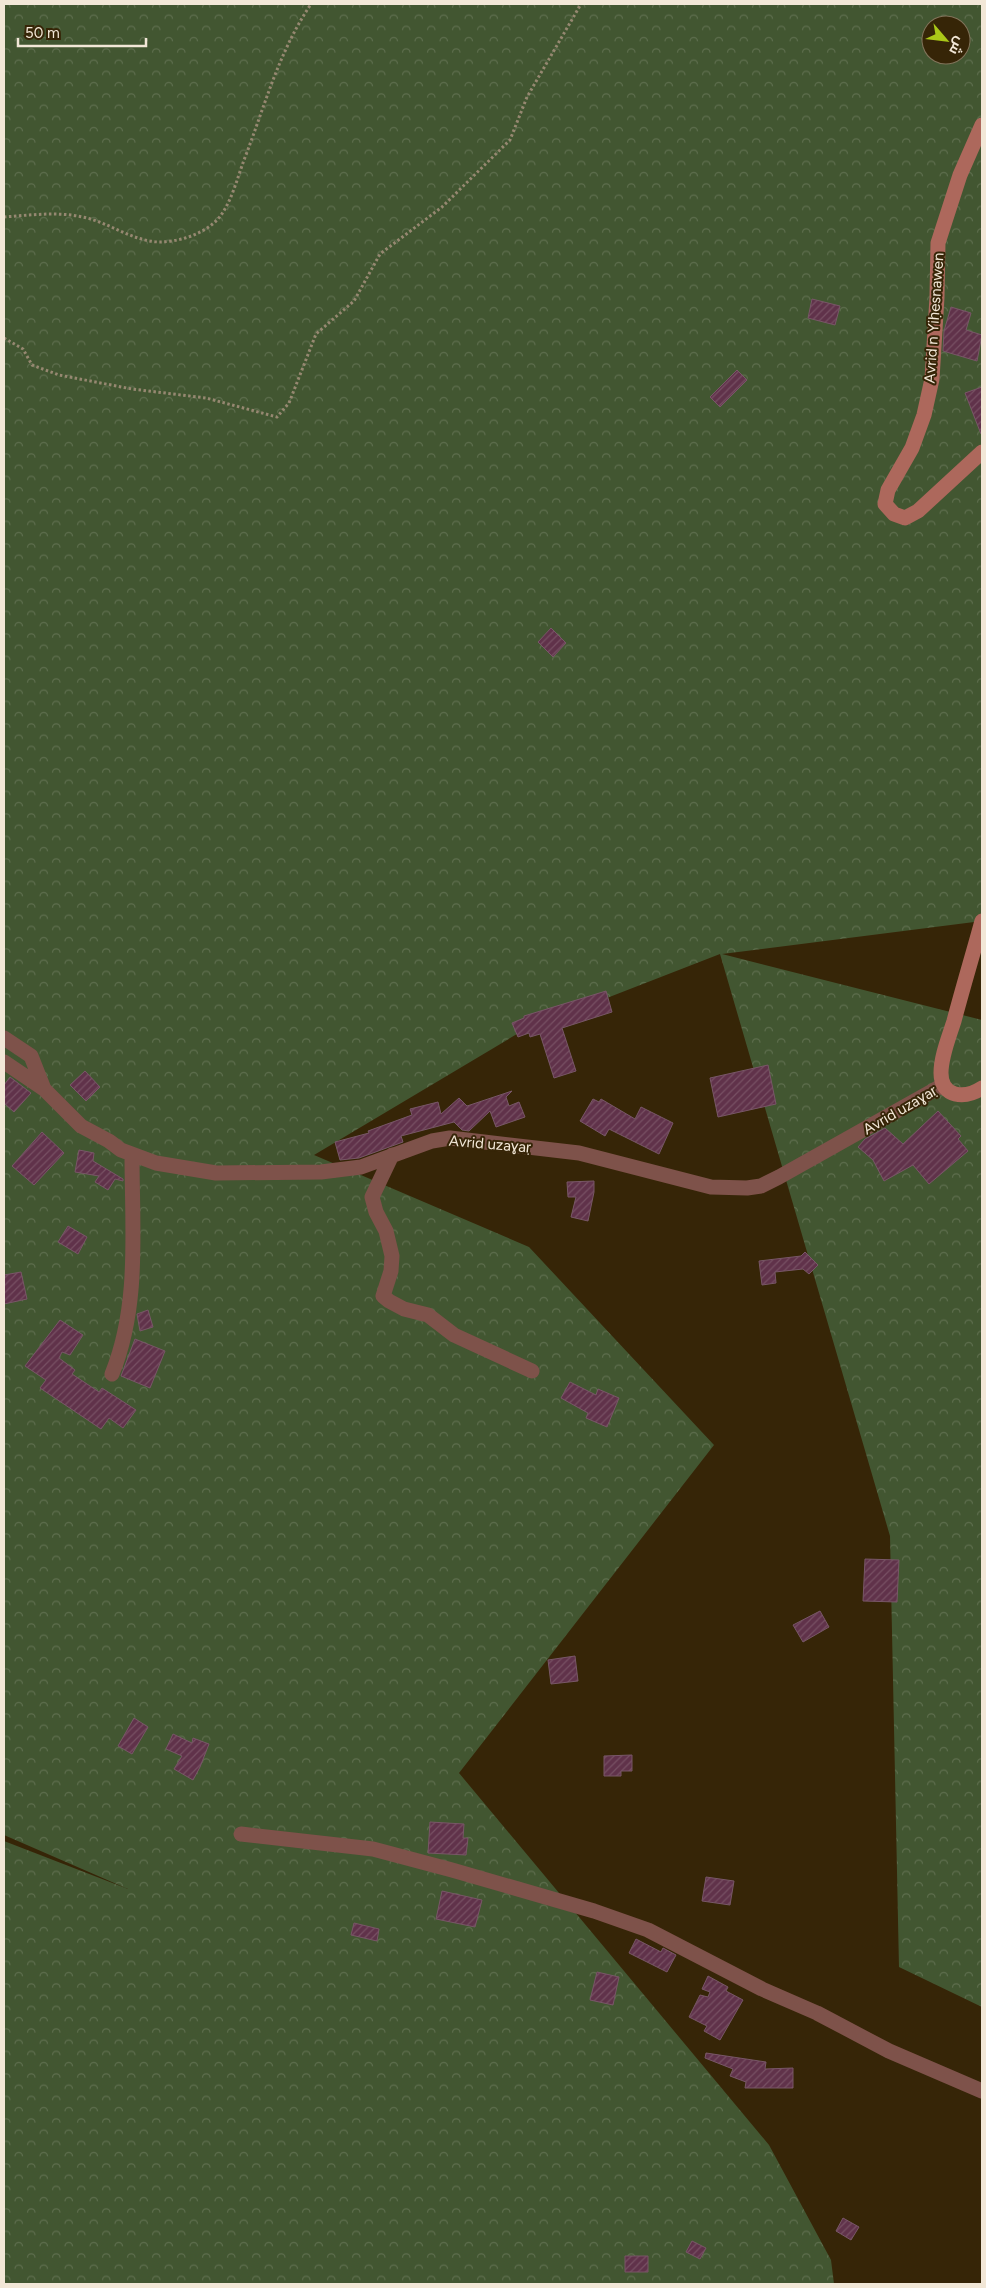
<svg xmlns="http://www.w3.org/2000/svg" width="986" height="2288" font-family="Figtree,Cairo,sans-serif">
<style>
.forest{fill:url(#forest-crowns);fill-rule:evenodd}
.building{fill:url(#building-hatch);stroke:#785767}
.lines{fill:none;stroke-linecap:round;stroke-linejoin:round}
.path{stroke:#968871;stroke-width:3;stroke-dasharray:2.5 2.5;stroke-linecap:butt}
.street{stroke:#7e524a;stroke-width:15}
.secondary{stroke:#ad685c;stroke-width:15}
.labels{text-anchor:middle;stroke-width:4;stroke-linejoin:round;paint-order:stroke}
.street-label{font-size:15px;fill:#f2e7d7;stroke:#362507}
</style>
<defs>
<pattern id="forest-crowns" width="20" height="18" patternUnits="userSpaceOnUse" patternTransform="scale(1.25)"><rect width="20" height="18" fill="#425631"/><path d="M2 6a3 3 0 1 1 6 0M12 15a3 3 0 1 1 6 0" fill="none" stroke="#5e6e4e"/></pattern>
<pattern id="building-hatch" width="6" height="6" patternUnits="userSpaceOnUse" patternTransform="scale(1.25)"><rect width="6" height="6" fill="#60324a"/><path d="M-1 1l2-2M0 6l6-6M5 7l2-2" fill="none" stroke="#775063"/></pattern>
</defs>
<rect width="100%" height="100%" fill="#362507"/>
<!-- forest -->
<path class="forest" d="M4,4H982V921L722,954L982,1020V2007L899,1967L890,1536L720,954L522,1031L314,1155L529,1247L714,1445L459,1773L769,2145L831,2260L834,2284H4V1841L128,1889L4,1835ZM931,25H961V55H931Z"/>
<!-- building -->
<path class="building" d="M812,299L840,306L835,325L808,318Z
M951,307L971,313L966,330L982,335L977,361L943,351L944,331Z
M737,370L747,380L720,407L710,397Z
M982,387V434H981L965,393Z
M551,628L566,643L553,657L538,642Z
M606,991L612,1012L562,1028L576,1071L554,1078L540,1034L530,1037L529,1033L518,1037L512,1023L524,1018V1016Z
M768,1065L776,1104L718,1117L710,1078Z
M85,1071L100,1087L86,1101L70,1085Z
M10,1077L31,1093L14,1112L4,1103V1085Z
M512,1091L506,1097L509,1106L519,1102L525,1117L496,1127L490,1111L469,1131L462,1130L454,1122L401,1136L403,1142L359,1158L340,1160L335,1142L369,1133L368,1131L412,1115L410,1109L438,1102L441,1114L459,1098L467,1106Z
M593,1099L599,1102L601,1099L635,1119L641,1107L673,1123L659,1154L609,1129L605,1136L580,1121Z
M938,1111L961,1136L958,1139L968,1151L929,1184L913,1165L884,1181L873,1160L858,1147L865,1139L885,1128L903,1144Z
M42,1132L64,1153L34,1185L12,1166Z
M79,1150L94,1153L93,1161L123,1179V1181L115,1179L108,1190L95,1182L99,1176L75,1172Z
M594,1181V1192L588,1221L571,1217L576,1197H568L567,1182Z
M68,1226L87,1237L78,1254L58,1242Z
M805,1252L818,1265L809,1274L803,1269L775,1272L776,1283L762,1285L759,1261L801,1256Z
M21,1272L27,1299L4,1304V1275Z
M148,1310L153,1327L140,1331L137,1314Z
M60,1320L83,1335L70,1355L62,1352L59,1358L75,1370L72,1374L99,1392L102,1388L136,1410L123,1428L109,1418L101,1429L40,1388L46,1380L25,1366Z
M135,1339L165,1351L150,1388L121,1376Z
M570,1382L596,1395L598,1389L619,1398L607,1427L586,1418L588,1413L561,1398Z
M865,1559L899,1560L897,1602L863,1601Z
M820,1611L829,1627L803,1642L793,1625Z
M575,1656L578,1681L551,1684L548,1660Z
M134,1718L148,1727L132,1754L118,1746Z
M173,1734L192,1743L193,1738L209,1744L200,1767L193,1780L174,1769L182,1756L166,1749Z
M632,1755V1771H621V1776H604V1756Z
M430,1822L464,1824L463,1838H468L466,1855L428,1853Z
M706,1877L734,1881L730,1905L702,1901Z
M442,1891L482,1900L475,1927L436,1919Z
M354,1923L379,1929L377,1941L351,1935Z
M636,1939L661,1952L663,1948L676,1955L667,1972L629,1953Z
M597,1972L619,1977L613,2005L590,2000Z
M708,1976L728,1987L726,1991L743,2000L720,2040L704,2031L707,2026L689,2017L700,1995L708,1997L710,1992L702,1989Z
M706,2053L766,2062L765,2069L793,2068V2088H745L746,2082L730,2076L733,2069L705,2058Z
M843,2218L859,2227L851,2240L836,2231Z
M692,2241L706,2248L700,2259L686,2252Z
M625,2256H648V2272H625Z"/>
<g class="lines">
<!-- path -->
<path class="path" d="M4,217C31,215 60,211 87,218C111,224 133,241 159,242C179,242 204,234 218,219C231,204 237,179 244,160C265,106 278,53 311,4
M4,338L23,349L32,365L59,375L132,389L206,398L277,417L289,403L316,334L354,301L380,254L442,207L510,140L527,97L581,4"/>
<!-- street -->
<path class="street" d="M4,1038L31,1056L44,1089L81,1126L109,1141L121,1150L156,1163L216,1173L321,1172L361,1167L432,1141L450,1138L579,1153L711,1187L747,1188L761,1186L779,1177L943,1085
M4,1062L44,1089
M392,1155L372,1197L376,1212L386,1231L392,1256L391,1271L383,1296L389,1301L404,1309L428,1315L454,1335L532,1371
M112,1374C140,1305 132,1229 132,1155
M241,1834L373,1849L452,1870L594,1911L648,1930L762,1989L817,2013L889,2051L982,2091"/>
<!-- secondary -->
<path class="secondary" d="M982,125L960,175L938,243L937,297L932,379L924,415L912,448L888,490L885,504L894,514L905,518L918,511L982,452
M982,921C973,954 963,987 954,1021C949,1037 941,1056 941,1073C941,1098 965,1099 982,1088"/>
</g>
<g class="labels">
<!-- street labels -->
<g class="street-label">
<text transform="translate(934 318) rotate(-86)" y="5">Avrid n Yiḥesnawen</text>
<text transform="translate(900 1110) rotate(-30)" y="5">Avrid uzaɣaṛ</text>
<text transform="translate(490 1144) rotate(5)" y="5">Avrid uzaɣaṛ</text>
</g>
</g>
<!-- border -->
<rect width="986" height="2288" fill="none" stroke="#f2e7d7" stroke-width="10"/>
<!-- north arrow -->
<g transform="translate(946 40) rotate(118)"><circle r="24" fill="#362507" stroke="#81735a"/>
<path d="M0-4L9 19L0 12L-9 19Z" fill="#aac718"/>
<text y="-8" font-size="14" font-weight="bold" text-anchor="middle" fill="#f2e7d7">ش</text>
</g>
<!-- scale -->
<path d="M18 38v8h128v-8" fill="none" stroke="#f2e7d7" stroke-width="2.5"/>
<text x="25" y="38" font-size="15" fill="#f2e7d7" stroke="#362507" stroke-width="4" paint-order="stroke">50 m</text>
</svg>
